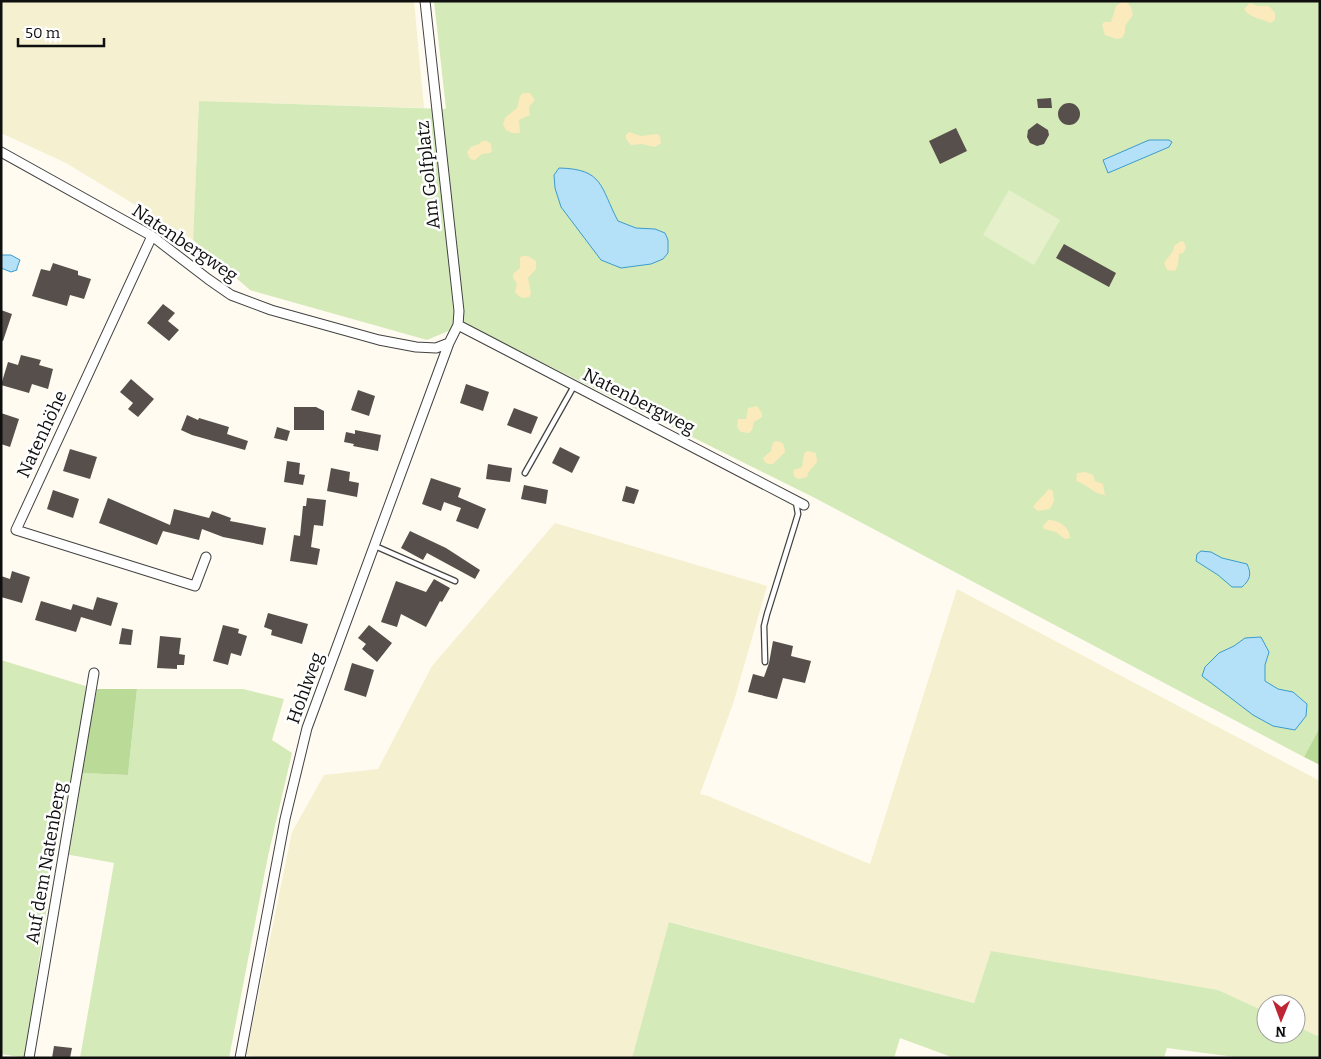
<svg xmlns="http://www.w3.org/2000/svg" width="1321" height="1059" font-family="Bitter,serif">
<style>
.farmland{fill:#f5f0d0}
.green{fill:#d5eab9}
.forest{fill:#badb98}
.sand{fill:#fbeabc}
.pitch{fill:#e6f1cb}
.water{fill:#b4e1f7;stroke:#3b9bce}
.building{fill:#574f4b}
.lines{fill:none;stroke-linecap:round;stroke-linejoin:round}
.lane-casing{stroke:#424242;stroke-width:7}
.street-casing{stroke:#424242;stroke-width:11}
.lane{stroke:#fff;stroke-width:4.5}
.street{stroke:#fff;stroke-width:9}
.labels{text-anchor:middle;stroke-width:5;stroke-linejoin:round;paint-order:stroke}
.street-label{font-size:18px;fill:#0f0f0f;stroke:#fff}
</style>
<rect width="100%" height="100%" fill="#fffbf0"/>
<!-- farmland -->
<path class="farmland" d="M1,1H414L424,108L199,101L193,240L66,163L1,133Z
M555,523L767,586L733,704L700,794L708,796L870,864L957,589L1320,781V1037L1296,1026V1004H1266V1012L1218,990L991,952L974,1003L670,922L632,1058H263L246,1055L292,832L324,775L378,769L432,666Z"/>
<!-- green -->
<path class="green" d="M434,1H1320V727L1304,757L813,497L465,324L427,340L250,290L193,240L199,101L446,109Z
M1,660L92,688L56,844L25,1058L1,1054Z
M137,689H243L284,699L272,740L292,753L268,856L229,1058H80L114,863L65,854L81,773L128,775Z
M669,922L974,1003L991,951L1218,990L1266,1012V1034H1296V1026L1320,1037V1058H1242L1167,1048L1164,1058H954L900,1038L894,1058H632Z"/>
<!-- forest -->
<path class="forest" d="M97,689H137L128,775L81,773Z
M1320,727V765L1304,757Z"/>
<!-- sand -->
<path class="sand" d="M1122,2H1127L1131,7L1133,15L1125,26V33L1122,38L1117,39L1105,35L1102,25L1104,22H1111L1116,6Z
M1250,3L1257,6H1269L1275,13V20L1270,23C1261,18 1249,18 1244,9Z
M523,93H530L535,100L529,107L530,115L519,120L520,133H512L506,130L503,124L505,118L517,108L520,96Z
M629,132L641,136L657,134L660,136L661,143L655,147L642,144L631,145L626,139V135Z
M482,141H487L491,144L492,151L490,153L482,154L475,160L470,159L467,152L471,147L479,144Z
M1181,241L1184,242L1186,248L1183,253L1179,254L1178,265L1175,271L1167,270L1164,263L1173,251L1174,246Z
M523,256H528L536,261V269L528,278L531,294L529,297C522,299 519,297 515,292L517,284L513,278V274L520,268V257Z
M757,406L762,413V417L754,422L752,430L749,433L741,432L737,427L738,419H746L748,408Z
M776,441C784,442 784,445 785,452L773,464C767,464 765,464 763,458L771,451L773,443Z
M807,451L816,453L817,462L808,473L807,477L798,479L795,477L793,473L794,470L802,467L804,454Z
M1085,472L1093,475L1095,481L1103,484L1105,495C1093,494 1089,485 1076,481L1077,473Z
M1049,489L1053,491L1054,501L1050,509L1038,511L1033,507L1035,504Z
M1048,520C1059,520 1070,527 1070,538L1065,539L1056,532L1044,529L1043,526Z"/>
<!-- pitch -->
<path class="pitch" d="M1009,190L1060,220L1034,265L983,235Z"/>
<!-- water -->
<path class="water" d="M1149,140H1169L1172,142L1169,147L1108,173L1103,160Z
M559,168C604,169 600,187 618,221L636,228L655,229L665,233L668,240V253L663,259L651,264L621,268L601,260L561,207L555,188L554,175Z
M1,255H11L20,260L17,268V270L11,272L1,268Z
M1201,551L1211,552L1222,558L1247,564C1252,574 1250,580 1242,587H1232L1218,575L1196,561L1197,554Z
M1261,637L1269,652L1265,665V681L1278,689L1293,692L1307,704L1306,716L1295,730L1273,726L1253,715L1202,676L1205,667L1219,653L1234,646L1245,638Z"/>
<!-- building -->
<path class="building" d="M1051,98L1052,108H1038L1037,99Z
M1058 114a11 11 0 1 1 22 0a11 11 0 1 1-22 0Z
M1037,123L1048,130L1049,135L1044,144L1037,146L1030,143L1027,137L1028,130Z
M956,128L967,151L940,164L929,141Z
M1064,244L1116,273L1109,287L1056,258Z
M53,263L78,271V275L91,279L84,299L70,295L67,306L32,296L41,269L50,271Z
M163,304L175,313L168,321L179,330L169,341L147,323Z
M1,310L12,314L3,341H1Z
M21,355L41,360L39,365L53,369L48,389L32,384L29,393L1,385L8,362L18,365Z
M131,379L154,399L138,417L128,409L133,403L120,392Z
M466,384L489,392L483,411L460,403Z
M358,390L375,396L369,416L351,410Z
M294,407H316L324,411V430H294Z
M514,408L538,417L531,434L507,425Z
M1,413L19,419L10,447L1,444Z
M187,415L198,420L199,418L229,427L227,434L248,441L245,450L192,435L181,430Z
M277,427L290,431L287,441L274,438Z
M355,430L381,435L378,451L353,446L354,444L344,442L346,432L355,434Z
M560,447L580,457L572,473L552,463Z
M70,449L97,457L90,479L63,471Z
M287,461L300,463L299,474L305,475L303,485L284,482Z
M488,464L512,468L510,482L486,479Z
M331,468L350,472L349,481L359,483L357,497L327,491Z
M431,478L461,488L458,497L486,509L478,529L456,521L461,508L444,502L441,511L422,504Z
M524,485L548,490L546,504L521,499Z
M626,486L639,490L634,504L622,501Z
M53,490L79,499L73,518L47,509Z
M108,498L170,525L174,509L209,518L212,511L231,518L230,521L266,528L263,545L223,537L202,529L199,540L163,531L157,545L99,523Z
M307,498L326,500L323,526L314,525L311,547L320,549L317,565L290,561L294,535L300,536L303,506H306Z
M410,531L446,548L480,570L475,579L427,553L423,560L401,548Z
M12,571L30,577L22,603L1,597V576L10,579Z
M434,579L450,588L442,602L440,601L426,627L401,614L397,627L381,622L396,581L426,592Z
M97,597L118,603L111,626L81,617L76,632L35,620L41,601L71,610L73,604L93,610Z
M268,613L308,624L302,644L271,635L272,630L264,627Z
M223,625L239,629L238,633L247,636L241,656L231,653L228,665L213,661Z
M369,625L392,643L377,662L362,649L366,644L358,638Z
M122,628L133,630L131,645L119,644Z
M160,636L181,638L179,654L185,655L184,665H177V669L157,668Z
M773,641L793,646L791,656L811,661L805,683L783,678L777,699L748,692L753,674L764,677L769,663Z
M352,663L374,670L366,697L344,690Z
M54,1046L72,1048L70,1058H52Z"/>
<g class="lines">
<!-- lane casing -->
<g class="lane-casing">
<path id="lane" d="M525,473L574,386
M375,546L455,581
M765,662L764,626L767,614L795,524L798,514L796,502"/>
</g>
<!-- street casing -->
<g class="street-casing">
<path id="street" d="M1,152L152,236L208,279L231,295L271,310L379,340L416,347L436,348L449,343
M152,236L16,530L195,586L206,557
M458,325L804,505
M29,1058L94,673
M240,1058L285,819L307,728L449,343L458,325L459,311L425,1"/>
</g>
<!-- lane -->
<use href="#lane" class="lane"/>
<!-- street -->
<use href="#street" class="street"/>
</g>
<g class="labels">
<!-- street labels -->
<g class="street-label">
<text transform="translate(428 175) rotate(-96)" y="6">Am Golfplatz</text>
<text transform="translate(185 243) rotate(34)" y="6">Natenbergweg</text>
<text transform="translate(639 401) rotate(27)" y="6">Natenbergweg</text>
<text transform="translate(42 434) rotate(-65)" y="6">Natenhöhe</text>
<text transform="translate(305 688) rotate(-70)" y="6">Hohlweg</text>
<text transform="translate(46 863) rotate(-80)" y="6">Auf dem Natenberg</text>
</g>
</g>
<!-- border -->
<rect width="1321" height="1059" fill="none" stroke="#0f0f0f" stroke-width="5"/>
<!-- north arrow -->
<g transform="translate(1281 1019) rotate(181)"><circle r="24" fill="#ffffff" stroke="#9f9f9f"/>
<path d="M0-4L9 19L0 12L-9 19Z" fill="#c02534"/>
<text y="-8" font-size="14" font-weight="bold" text-anchor="middle" fill="#0f0f0f">N</text>
</g>
<!-- scale -->
<path d="M18 38v8h86v-8" fill="none" stroke="#0f0f0f" stroke-width="2.5"/>
<text x="25" y="38" font-size="15" fill="#0f0f0f" stroke="#ffffff" stroke-width="4" paint-order="stroke">50 m</text>
</svg>
